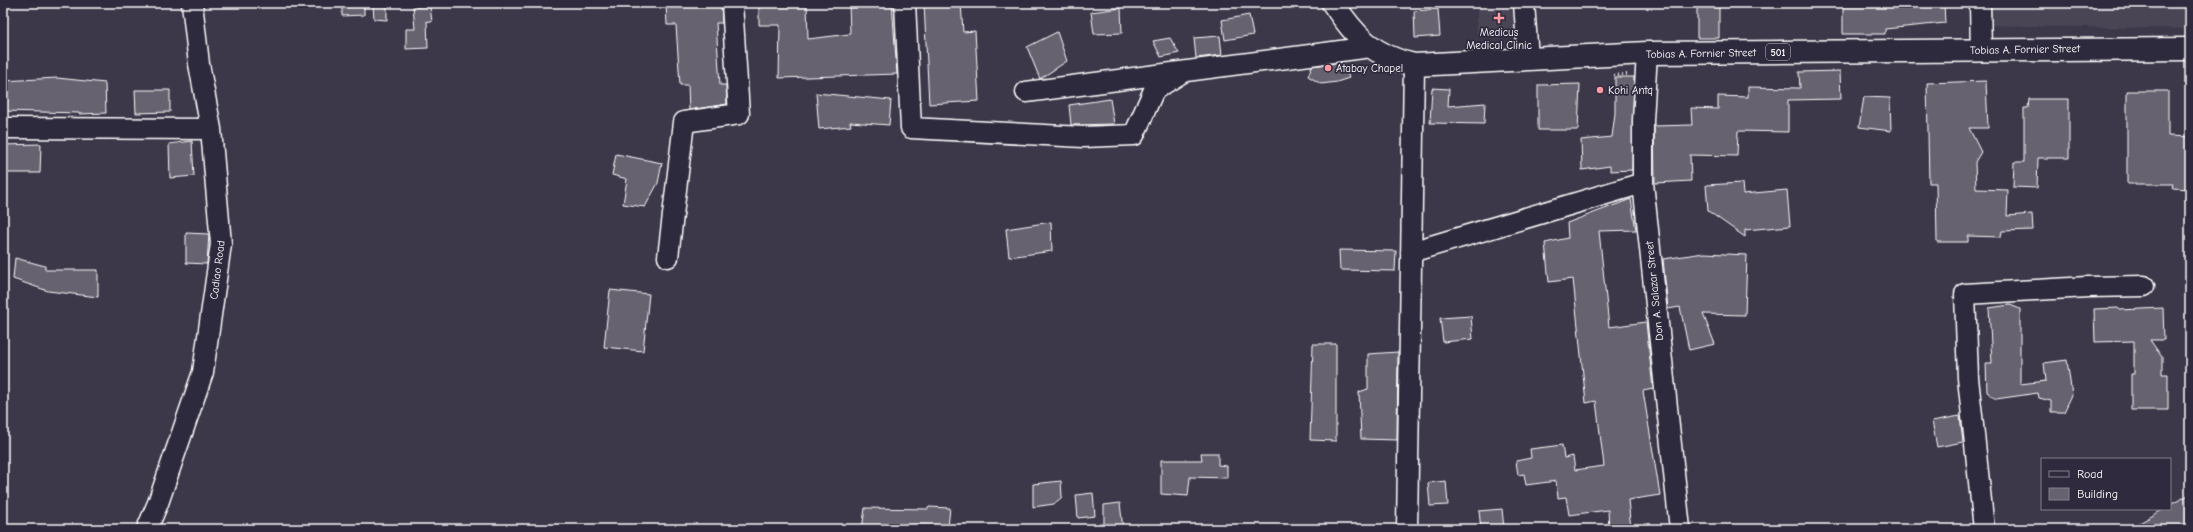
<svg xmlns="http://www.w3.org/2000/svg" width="2193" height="532" font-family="'Comic Neue',sans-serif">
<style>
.built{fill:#494455}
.building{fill:#666270;stroke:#fff}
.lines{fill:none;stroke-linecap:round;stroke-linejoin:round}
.minor-casing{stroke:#fff;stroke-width:23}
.major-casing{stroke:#fff;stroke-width:25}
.path{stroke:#fff;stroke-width:2.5;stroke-dasharray:1 3;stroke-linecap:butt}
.minor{stroke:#2f2a3d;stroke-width:20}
.major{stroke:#2f2a3d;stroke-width:22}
.poi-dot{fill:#ff9aa2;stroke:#2f2a3d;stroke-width:1.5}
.labels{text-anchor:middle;stroke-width:3.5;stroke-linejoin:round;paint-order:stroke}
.shield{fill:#2f2a3d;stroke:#c1bfc5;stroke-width:1}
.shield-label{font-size:10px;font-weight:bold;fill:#fff}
.poi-label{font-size:11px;fill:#fff;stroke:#2f2a3d;text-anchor:start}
.street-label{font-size:11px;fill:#fff;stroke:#2f2a3d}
</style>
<rect width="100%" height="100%" fill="#3c3749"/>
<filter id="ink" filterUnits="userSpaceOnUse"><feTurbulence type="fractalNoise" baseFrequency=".025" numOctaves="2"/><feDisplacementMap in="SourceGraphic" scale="8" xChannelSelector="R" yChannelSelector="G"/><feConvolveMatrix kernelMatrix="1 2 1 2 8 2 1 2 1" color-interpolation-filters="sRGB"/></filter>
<g filter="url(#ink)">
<!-- built -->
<path class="built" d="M1477,3H1520L1521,32L1477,35Z
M1972,3H2190V29L1973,25Z"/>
<!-- building -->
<path class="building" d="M342,3H364V15L342,16Z
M666,3H721L722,23H716L720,85H726L727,104L689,110L688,85H680L676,25H667Z
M759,3H807L808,39L850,34L849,3H892L897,74L779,78L780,25H759Z
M924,3H961L963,32L975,31L979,101L929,104Z
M1843,3H1944L1945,23L1885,29V34H1843Z
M373,5H387V20L374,19Z
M430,6L432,22L427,21L428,48L406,49V29H415L413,7Z
M1697,7H1719V38H1697Z
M1121,8L1122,33L1094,34L1091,12Z
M1438,9L1440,36L1415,38L1414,11Z
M1249,15L1253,35L1225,40L1222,20Z
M1057,32L1067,61L1040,79L1027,47Z
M1220,36L1222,55L1196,58L1194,38Z
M1170,38L1179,53L1161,57L1153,41Z
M1343,62L1349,78L1337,82L1321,84L1308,76L1312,66Z
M1840,71L1841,99L1788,100V132L1738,131L1737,156L1690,155L1691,181L1655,183L1654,126L1692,125L1691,108L1718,109V96L1748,97V87L1800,88L1799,72Z
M1615,77H1634L1632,170L1610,171V166L1582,170L1581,140L1612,137L1615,113Z
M57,78L105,83L106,113L79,114V113L3,111V81Z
M1986,81L1988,128H1969L1981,152L1975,162L1976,189L2008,190L2007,216L2032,214L2033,230L2002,231L2001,237L1968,236V242H1937L1936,183H1929L1927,83Z
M1580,84L1578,130H1538V85Z
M1432,88L1449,89L1448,106L1485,103L1484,124L1430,123Z
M135,90H170V112L136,113Z
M2127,91H2168V136L2190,137V189L2172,188L2173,184H2127Z
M816,93L891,100L889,125L850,122L851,126L819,129Z
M1864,97L1890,98L1891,131L1859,127Z
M1110,99L1114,124L1071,125L1069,105Z
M2029,99H2069V158H2038L2037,188L2013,187L2014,162H2024V108H2028Z
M192,141L194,176L170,178L169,144Z
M41,144L40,173H3V145Z
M616,154L662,163L658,183L645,207L623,204L627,179L612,175Z
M1742,183L1743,194L1787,190L1790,226L1745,230V237L1708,211L1706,185Z
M1631,199L1636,230L1599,231L1609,327L1646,322L1653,389L1643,391L1660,495L1628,500L1631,529H1609L1608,510L1569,515L1566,497L1558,498L1556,481L1526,485L1524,474L1518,475L1516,461L1531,458L1530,449L1562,445L1564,458L1573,456L1575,470L1604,466L1596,401L1586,403L1573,279L1549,282L1545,243L1568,238L1567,223Z
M1051,222L1052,251L1009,257L1006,229Z
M186,233L209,234L207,264L186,263Z
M1339,250L1396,251L1395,271L1340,270Z
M1704,253L1747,255L1745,315L1703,314L1715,344L1689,350L1680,307L1668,309L1663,259Z
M15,258L45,266V270H98V297L48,291L13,279Z
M610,290L649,294L643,351L604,347Z
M2010,305L2020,309V384L2046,381L2044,363L2067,360L2072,395L2064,412H2051V401L2039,398L2038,393L1996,399L1987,392L1986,363H1992L1989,308Z
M2118,308L2120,310L2163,308L2164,340H2150L2162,357V374H2168V410H2131V374H2134V341L2095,342L2094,309Z
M1471,316L1473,339L1443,342L1440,318Z
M1313,344H1336V441L1310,440Z
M1398,352L1397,440L1361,439L1359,392L1368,389V354Z
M1960,416L1963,442L1937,447L1932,421Z
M1201,453H1218V465L1227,466V478L1190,477L1188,496L1161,494V460H1202Z
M1061,481L1062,497L1054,504L1033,507V484Z
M1446,481L1448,505L1430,506L1428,483Z
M1093,493L1095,516L1078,518L1076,495Z
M2190,494V529H2129L2164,509H2170V505Z
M1120,503L1123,529H1104V505Z
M929,507L950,508L948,527L912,525L913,529H862L865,508L928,509Z
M1502,509L1504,529H1481L1479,511Z"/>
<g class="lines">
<!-- minor casing -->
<g class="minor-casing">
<path id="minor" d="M905,3L911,128L1083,137L1134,135L1154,90L1183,72
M1524,3L1528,58
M1980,3L1981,50
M1647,53L1643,120V183L1680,529
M1026,92L1371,47
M3,128L211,129
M1411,252L1643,183
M668,257L684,122L739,114L732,3
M147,529L158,503L203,372L221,244L211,129L199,64L192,3
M1407,529L1414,65
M1984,529L1968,378L1965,294L2088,287L2144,286"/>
</g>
<!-- major casing -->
<g class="major-casing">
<path id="major" d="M1333,3C1355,37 1374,56 1414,65L1647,53L2190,49"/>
</g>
<!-- path -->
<path class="path" d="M1614,75L1629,74"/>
<!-- minor -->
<use href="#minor" class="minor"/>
<!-- major -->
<use href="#major" class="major"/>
</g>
</g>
<!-- markers -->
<g class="poi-dot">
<path d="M1497 12h4v4h4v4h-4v4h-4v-4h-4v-4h4z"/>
<circle cx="1328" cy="68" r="4"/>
<circle cx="1600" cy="90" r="4"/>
</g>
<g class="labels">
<!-- shield labels -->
<rect class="shield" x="1766" y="44" width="24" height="16" rx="3"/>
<g class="shield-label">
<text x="1778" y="56">501</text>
</g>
<!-- poi labels -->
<g class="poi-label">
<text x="1499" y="36" text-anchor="middle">Medicus<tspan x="1499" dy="13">Medical Clinic</tspan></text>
<text x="1336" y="72">Atabay Chapel</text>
<text x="1608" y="94">Kohi Antq</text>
</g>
<!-- street labels -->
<g class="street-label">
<text transform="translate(2025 49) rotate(-1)" y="4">Tobias A. Fornier Street</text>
<text transform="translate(1701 53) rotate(-1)" y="4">Tobias A. Fornier Street</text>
<text transform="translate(217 270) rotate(-83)" y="4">Cadiao Road</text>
<text transform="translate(1654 291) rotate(-96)" y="4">Don A. Salazar Street</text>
</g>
</g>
<!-- margin -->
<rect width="2193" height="532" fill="none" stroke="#2f2a3d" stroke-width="16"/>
<rect x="8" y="8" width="2177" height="516" fill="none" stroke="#fff" stroke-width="1.5" filter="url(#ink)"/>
<!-- legend -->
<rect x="2041" y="458" width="130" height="52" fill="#2f2a3d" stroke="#827f8b"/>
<rect x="2049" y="471" width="20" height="6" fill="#2f2a3d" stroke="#827f8b"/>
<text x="2077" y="478" font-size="12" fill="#ffffff">Road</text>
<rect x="2049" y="488" width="20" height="12" fill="#666270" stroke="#827f8b"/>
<text x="2077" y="498" font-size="12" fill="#ffffff">Building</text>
</svg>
